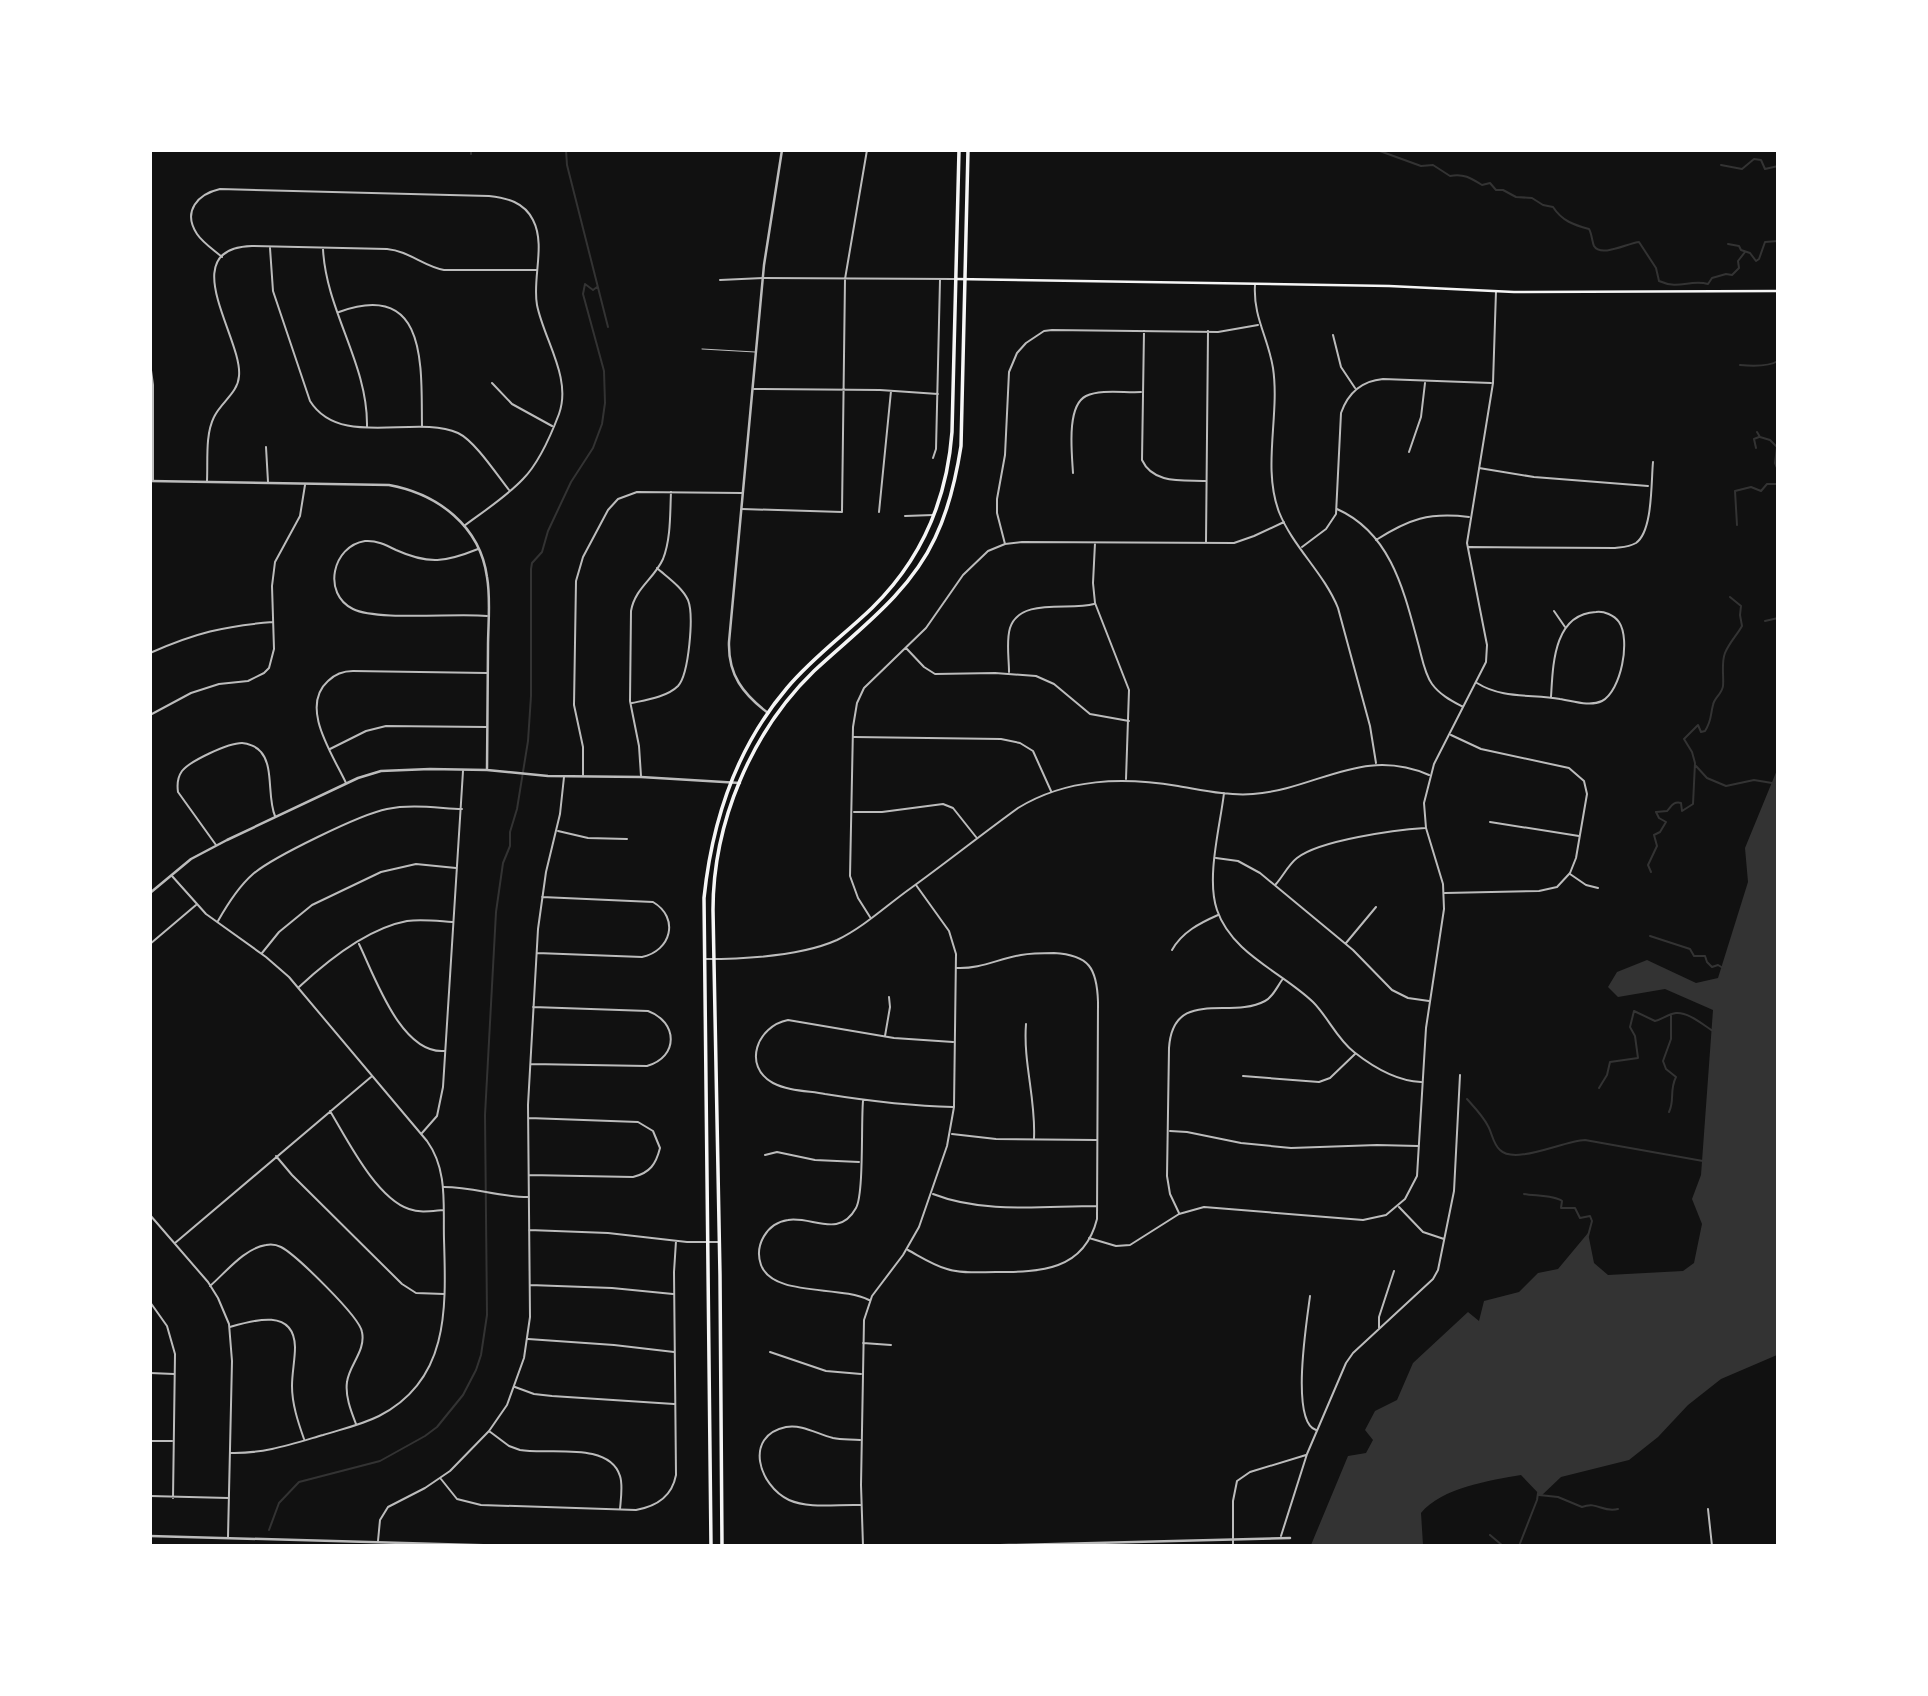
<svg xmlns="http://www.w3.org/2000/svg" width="1928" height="1696" font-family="Rubik,sans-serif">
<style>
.water{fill:#333}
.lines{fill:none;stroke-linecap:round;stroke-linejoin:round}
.stream{stroke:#333;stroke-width:2}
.service{stroke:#bcbcbc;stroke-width:1}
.minor{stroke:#bcbcbc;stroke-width:2}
.tertiary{stroke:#bcbcbc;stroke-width:2.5}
.secondary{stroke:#f5f5f5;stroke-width:2.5}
.primary{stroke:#f5f5f5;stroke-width:3.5}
</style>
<rect width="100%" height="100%" fill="#111"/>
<!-- water -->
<path class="water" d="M1777,770V1355L1721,1379L1688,1405L1658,1437L1629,1460L1561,1477L1541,1496L1521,1475C1491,1480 1441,1488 1421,1513L1423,1545H1311L1348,1456L1366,1453L1373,1440L1365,1430L1375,1411L1397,1400L1413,1363L1468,1312L1479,1321L1484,1301L1519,1292L1538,1273L1558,1269L1588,1233L1594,1263L1608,1275L1683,1271L1694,1263L1702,1224L1692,1199L1701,1175L1713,1010L1665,989L1618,997L1608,987L1617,972L1647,960L1696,983L1718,978L1748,882L1745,848Z"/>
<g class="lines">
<!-- stream -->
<path class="stream" d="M566,150L567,165L608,327
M1377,150L1421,166L1433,165L1450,176C1463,173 1471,178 1482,185L1490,183L1496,190H1503L1516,197L1532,198L1543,205L1553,207C1562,221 1574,225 1589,229C1592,234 1592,242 1594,246C1601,258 1628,243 1639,242L1656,268L1659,281C1679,290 1690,279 1708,284L1712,278L1726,274L1732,275L1739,268L1738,261L1745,252
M471,154V150
M1721,165L1742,169L1754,159L1761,160L1765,169L1778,166
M1728,244L1739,246L1741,250L1750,253L1756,261L1759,259L1765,242L1778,241
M1740,365C1751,366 1768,367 1778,361
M1757,432L1760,437L1770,440L1777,447L1775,463L1778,470
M1756,448L1754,439L1759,437
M1737,525L1735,491L1751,487L1761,491L1767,484H1778
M1765,621L1778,618
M1696,766L1707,778L1726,786L1754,780L1778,784
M1651,872L1648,865L1657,846L1654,835L1660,832L1666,822L1659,818L1656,812L1667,811C1671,807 1673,801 1681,803L1682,811L1693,804L1695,763L1692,752L1684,739L1698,725L1701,732L1705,731C1712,720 1710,716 1713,705C1714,698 1722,694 1723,686C1724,676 1721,663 1725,653C1729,643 1737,635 1742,626L1740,615L1741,606L1730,597
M1650,936L1690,949L1694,956H1705L1707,962L1712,967L1718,965L1723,968
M1599,1088L1607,1075L1610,1062L1638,1058L1635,1036L1630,1027L1634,1011L1655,1021C1663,1019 1668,1014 1676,1013C1689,1012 1703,1025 1713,1031
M1467,1099C1475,1108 1483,1116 1488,1126C1492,1133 1493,1144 1500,1150C1515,1165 1563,1141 1585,1140L1703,1161
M1669,1112C1675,1100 1669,1091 1676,1077L1666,1069L1663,1061L1671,1039V1016
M1524,1194C1535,1196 1554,1195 1562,1201L1561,1208H1575L1580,1218L1590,1216L1592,1221L1588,1236
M1539,1495L1558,1497L1582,1507C1598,1501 1602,1513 1618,1509
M269,1530L279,1503L299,1482L380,1461L425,1436L437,1427L463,1395L476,1370L481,1355L487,1315L485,1115L496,912L503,863L510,846V832L517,809L528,741L531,696V569L532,563L542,552L548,531L571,482L593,448L602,424L605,403L604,371L583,294L585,284L593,290L597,287
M1490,1535L1503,1546
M1519,1546L1537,1500L1538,1493"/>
<!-- service -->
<path class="service" d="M702,349L755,352"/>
<!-- minor -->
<path class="minor" d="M270,248L273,291L310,401C340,449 415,414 458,433C475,441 497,475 509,490
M323,249C326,311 368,364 367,426
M222,257C214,250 203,243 197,234C182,211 198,194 220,189L489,196C507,198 524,202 533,220C546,245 532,279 537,305C544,340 572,378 559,414C551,435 539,463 523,479C506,497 484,511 464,526
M720,280L763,278L954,279
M1255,285C1253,317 1268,337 1273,368C1280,415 1262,467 1279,512C1293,547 1324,573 1338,608L1370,726L1376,763
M339,312C429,279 421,369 422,427
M1144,331L1142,460C1153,484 1182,480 1205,481
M1333,335L1341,367L1355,388
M150,363L153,385V481
M492,383L512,404L552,426
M754,389L880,390L938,394
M266,447L268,482
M1409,452L1421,417L1425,383
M933,458L936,449L940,280
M1479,468L1534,477L1648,486
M1073,473C1072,454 1066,406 1086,396C1101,389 1124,393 1141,392
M207,481C208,461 205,435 214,417C221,402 238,393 239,376C243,339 173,248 252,246L387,249C409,251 423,266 444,270H536
M742,509L842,512L845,279L867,150
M1337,509C1391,533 1404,591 1418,643C1422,657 1424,673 1432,684C1440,695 1452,701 1463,707
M879,512L891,391
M905,516L933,515
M1376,540C1409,519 1429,512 1469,517
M1206,542L1208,331
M1095,543L1093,583L1095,603L1129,690L1126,779
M1005,544L997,513V499L1005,455L1009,372L1017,353L1026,343L1044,331L1052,330L1218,332L1258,325
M1302,547L1326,529L1336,514L1341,413C1348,393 1361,381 1383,379L1491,383
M1469,547L1615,548C1623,547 1629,547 1636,543C1653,531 1651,482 1653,462
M478,549C446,562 429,565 396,550C386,545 376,540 365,541C332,546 322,594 353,609C377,621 456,613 487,616
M1554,611L1565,627
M906,648L924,667L935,674L995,673L1036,676L1054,684L1090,714L1129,721
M150,653C195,633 224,626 273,622
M1009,672C1009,658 1006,641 1010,628C1020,597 1069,611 1094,604
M1477,683C1502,699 1532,694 1560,699C1573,701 1590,707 1602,701C1621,691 1631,640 1619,622C1614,615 1604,611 1596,612C1553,614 1553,666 1551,697
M632,703C646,700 667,697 678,686C689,674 694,615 688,600C682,587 667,577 657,568
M150,715L191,693L219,684L248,681L264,673L269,668L274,649L272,586L275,562L300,516L305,485
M854,737L1001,739L1020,743L1033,751L1051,791
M330,749L366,731L386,726L487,727
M583,775V747L574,705L576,581L583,557L608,510L618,499L637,492L742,493
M641,776L639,746L630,701L631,611C635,588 654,579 663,559C671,539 670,513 671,492
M346,783C333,755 299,707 328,681C335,674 343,671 353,671L487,673
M1224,793C1220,827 1206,878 1217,910C1232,954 1282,972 1313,1002C1328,1017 1337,1039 1354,1052C1373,1067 1396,1081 1421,1082
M854,812H882L943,804L953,808L976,837
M1490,822L1579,836
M558,831L588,838L627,839
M216,845L178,792C177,785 177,778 182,771C190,761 228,743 242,743C248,743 257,747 261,752C274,767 267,797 275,816
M1216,858L1238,861L1260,873L1353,950L1392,990L1408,998L1429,1001
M1570,874L1586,885L1598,888
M172,876L206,914L266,957L289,977L427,1141C448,1170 443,1205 444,1239C446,1307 450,1380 379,1416C361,1425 342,1429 323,1435C292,1444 263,1454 230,1453
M1276,884C1283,876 1289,864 1297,858C1320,840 1395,830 1425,828
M1445,893L1539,891L1557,887L1570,873L1576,858L1587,794L1584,781L1569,768L1481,749L1451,735
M870,917L858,898L850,876L853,727L857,703L864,688L926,628L963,575L988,551L1005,544L1022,542L1234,543L1254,536L1284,522
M218,921C227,905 238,887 253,874C273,857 361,814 387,809C411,804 437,808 462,809
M1346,943L1376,907
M150,944L196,905
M359,944C375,977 401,1054 444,1051
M1172,950C1182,932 1200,923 1218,915
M262,953L279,932L312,905L381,872L416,864L456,868
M537,953L642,957C671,951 680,918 653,902L542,897
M705,959C745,959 801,956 837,940C864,927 887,905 911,888C947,862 982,834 1018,808C1067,778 1123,777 1178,786C1202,790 1228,796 1253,794C1318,789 1362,746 1429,775
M299,987C327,961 369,928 407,921C422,919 437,921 452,922
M1026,1024C1023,1063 1036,1099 1034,1138
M885,1036L890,1007L889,997
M531,1064L647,1066C679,1057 678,1022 648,1011L533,1007
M1243,1076L1319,1082L1330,1078L1355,1054
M863,1101C861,1122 864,1194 856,1208C839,1239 812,1216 788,1220C767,1223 754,1245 761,1265C773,1297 839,1285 869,1300
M953,1107C908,1106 869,1101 825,1094C809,1091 788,1091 773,1083C742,1066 757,1026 788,1020L894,1038L953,1042
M330,1111C347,1139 376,1198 409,1209C420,1213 431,1211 443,1210
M529,1118L638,1122L653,1131L660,1148C656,1164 650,1173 633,1177L529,1175
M1170,1131L1187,1132L1241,1143L1291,1148L1377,1145L1418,1146
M422,1133L437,1116L443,1087L463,771
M952,1134L996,1139L1096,1140
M765,1155L777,1152L815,1160L859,1162
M276,1156L292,1175L402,1284L416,1293L444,1294
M444,1187C473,1187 499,1197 528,1197
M933,1194C984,1214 1043,1206 1097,1206
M1399,1207L1423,1232L1444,1239
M1179,1213L1170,1194L1167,1176L1169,1048C1173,987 1230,1020 1265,1001C1273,997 1277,987 1282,980
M150,1215L208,1282L218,1298L229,1324L232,1361L228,1537
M529,1230L608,1233L687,1242H719
M1089,1238L1116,1246L1130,1245L1179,1214L1204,1207L1363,1220L1386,1215L1405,1199L1417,1176L1426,1028L1444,909L1443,884L1426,828L1424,803L1434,764L1486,662L1487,645L1467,543L1493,383L1496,291
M175,1243L371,1077
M908,1250C921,1257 933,1265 947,1269C962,1274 980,1272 996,1272C1040,1272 1084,1271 1097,1219L1098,1002C1097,968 1089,955 1054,953C1043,953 1032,953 1021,955C998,959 980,969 957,968
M530,1285L612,1288L673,1294
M210,1286C226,1272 245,1248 266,1245C271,1244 277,1245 281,1247C296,1255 360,1317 362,1332C366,1351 349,1365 347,1382C345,1396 351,1411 356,1424
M1310,1296C1307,1320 1290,1422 1316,1430
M150,1302L167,1326L175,1354L173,1498
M230,1327C254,1320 294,1308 295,1347C295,1360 292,1373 292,1386C292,1404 298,1422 304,1439
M1379,1328V1317L1394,1271
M528,1339L614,1345L674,1352
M863,1343L891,1345
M770,1352L826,1371L861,1374
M150,1373L174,1374
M515,1387L534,1394L552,1396L674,1404
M489,1431L509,1446L520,1450C548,1455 609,1441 620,1476C623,1485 621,1498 620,1509
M150,1441H172
M441,1479L457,1499L481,1505L636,1510C658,1506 672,1496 676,1475L674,1272L676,1241
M150,1496L228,1498
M860,1505C838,1504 809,1509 789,1500C759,1486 743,1436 786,1427C802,1424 817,1434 833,1438C842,1440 851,1439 860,1440
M1708,1509L1712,1546
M1281,1536L1307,1454L1346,1363L1353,1353L1433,1279L1438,1270L1454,1191L1460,1075
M378,1541L380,1520L388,1507L425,1488L450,1471L489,1431L507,1405L524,1358L530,1317L528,1105L538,929L546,872L560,814L564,777
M863,1546L861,1485L864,1320L872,1296L903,1255L919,1227L947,1146L954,1107L956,954L949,931L916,885
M1233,1546V1501L1237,1481L1250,1472L1306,1455"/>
<!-- tertiary -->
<path class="tertiary" d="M150,481L389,485C438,494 480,526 487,577C491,600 488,624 488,647C488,688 487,729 487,770
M768,713C743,694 728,675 729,642L764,265L782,150
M150,893L191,859L227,840L358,778L381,771L430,769L487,770L548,776L641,777L740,783
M150,1536L514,1546
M973,1546L1290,1538"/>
<!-- secondary -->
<path class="secondary" d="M956,279L1389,286L1514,292L1778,291"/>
<!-- primary -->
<path class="primary" d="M711,1546L704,898C712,821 735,749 787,688C812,658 844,635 872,608C921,560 947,499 952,432L959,150
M722,1546L720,1275L713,910C713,823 751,732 814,671C858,630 909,594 935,538C949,509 956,478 961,446L968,150"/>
</g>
<!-- border -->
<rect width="1928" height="1696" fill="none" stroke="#ffffff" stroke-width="304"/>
</svg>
